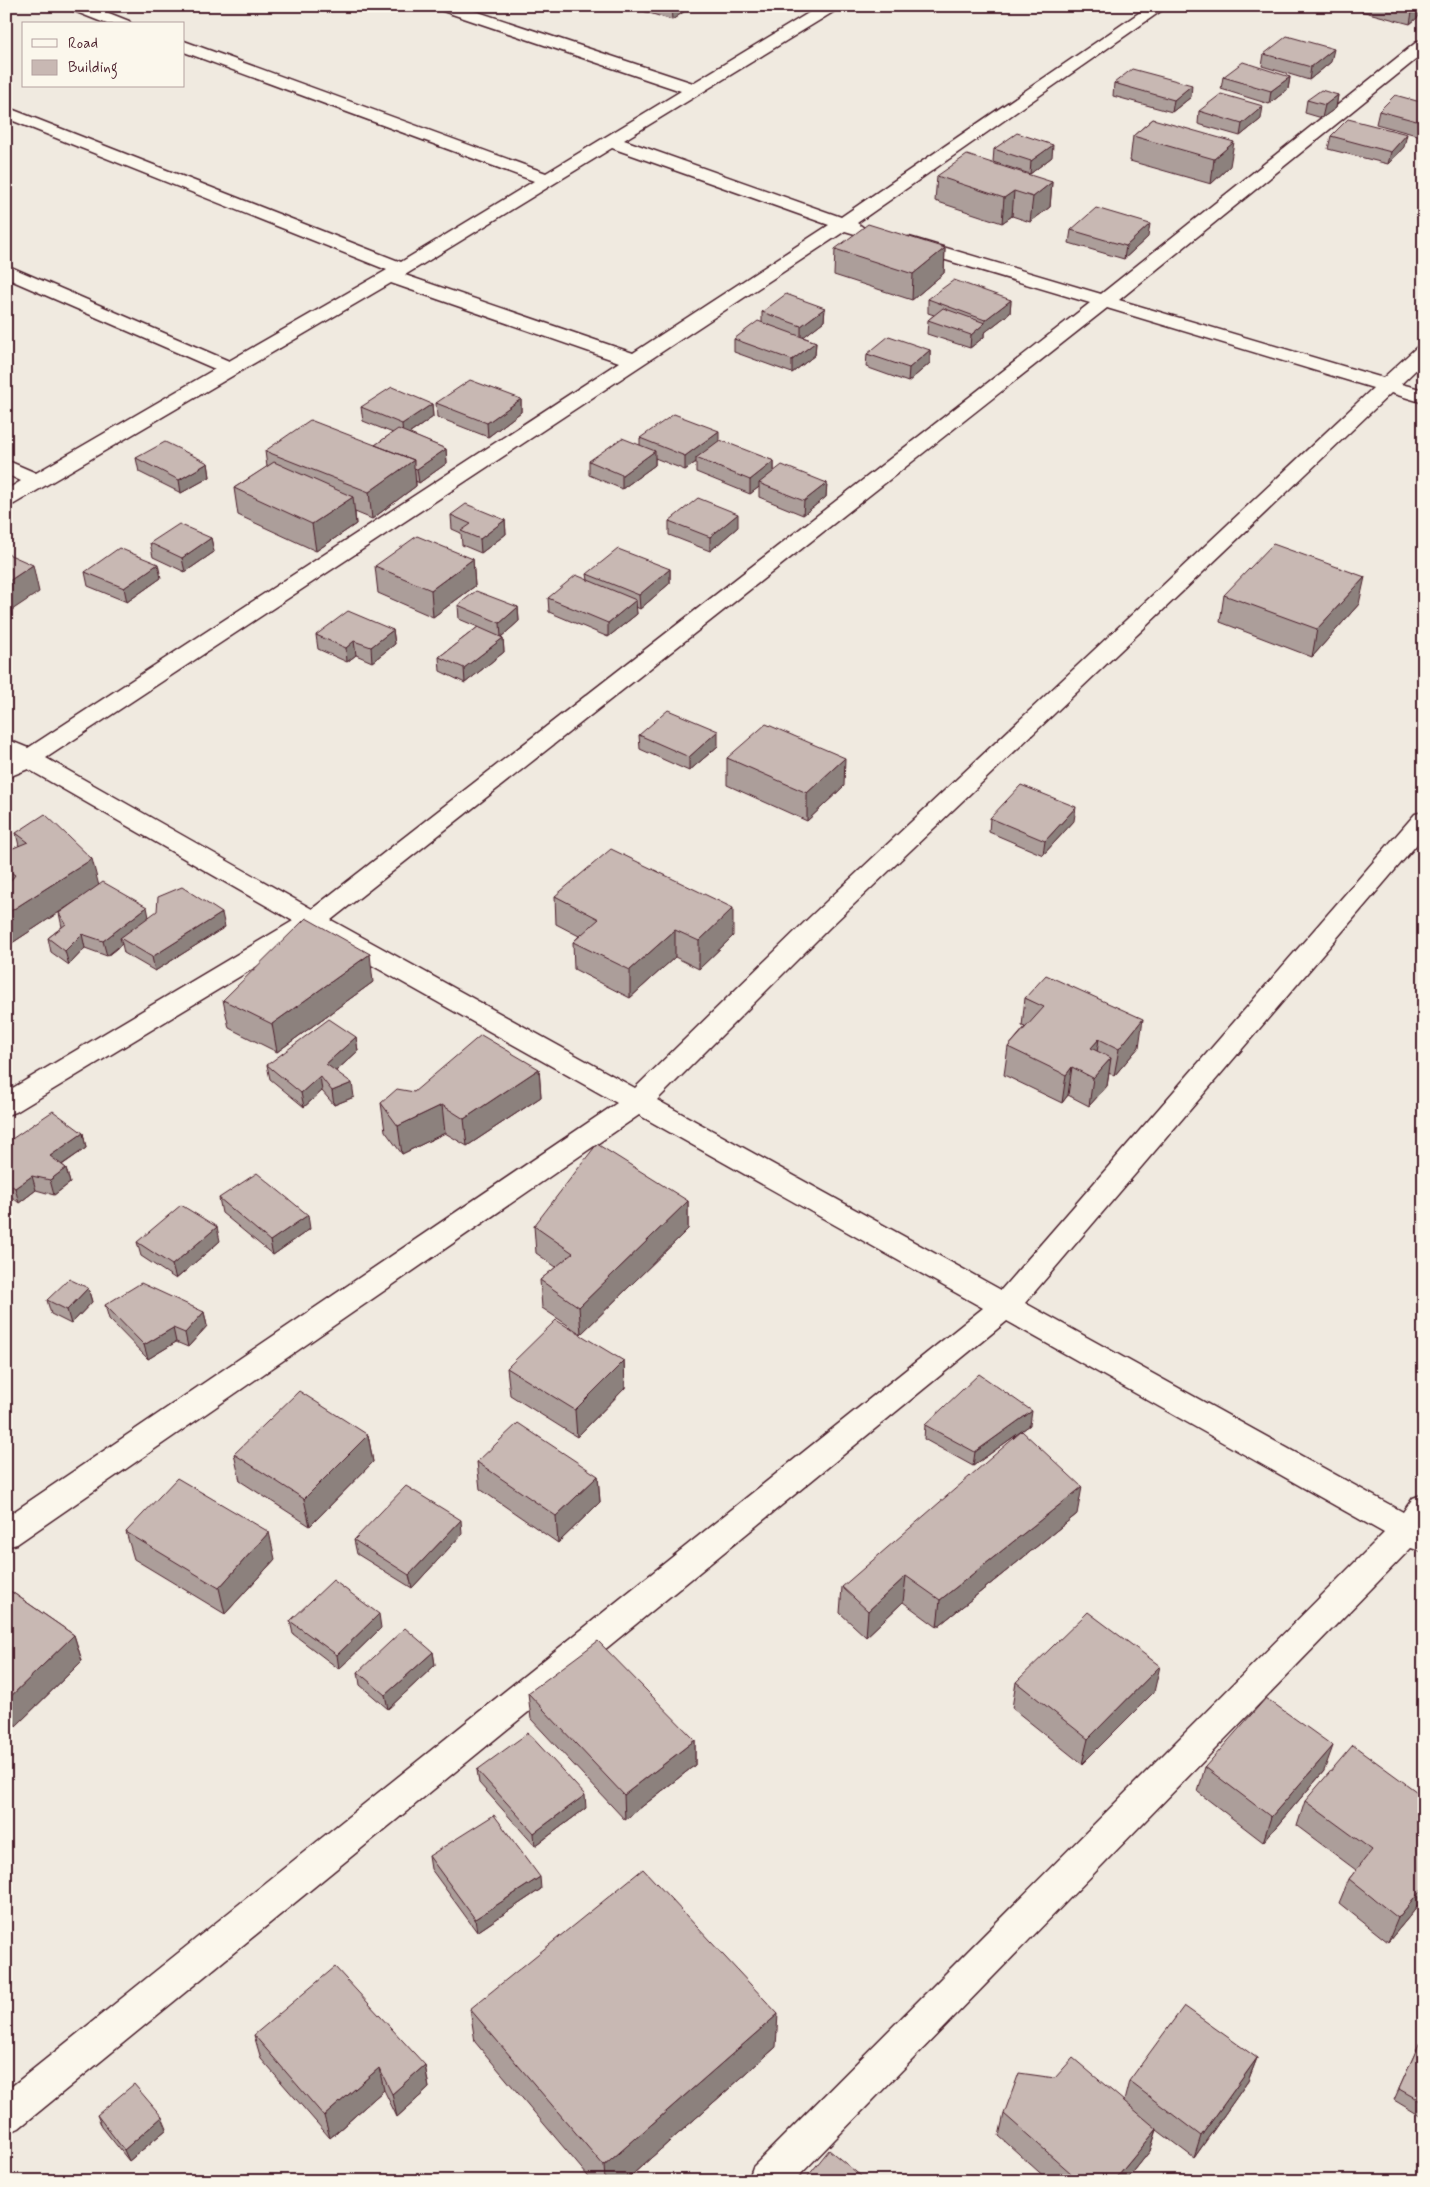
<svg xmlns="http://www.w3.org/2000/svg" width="1430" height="2187" font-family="Mynerve,sans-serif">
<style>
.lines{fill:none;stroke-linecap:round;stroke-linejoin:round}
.minor-casing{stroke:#4a1f2b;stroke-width:3}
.minor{fill:#fbf7ec;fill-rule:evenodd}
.wall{fill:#ac9e9a;stroke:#4a1f2b}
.shaded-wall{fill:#8c817d;stroke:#4a1f2b}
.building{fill:#c8b8b3;stroke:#4a1f2b}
</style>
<rect width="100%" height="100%" fill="#f0eae0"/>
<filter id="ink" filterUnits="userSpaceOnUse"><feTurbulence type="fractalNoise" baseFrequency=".02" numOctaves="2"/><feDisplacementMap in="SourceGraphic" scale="10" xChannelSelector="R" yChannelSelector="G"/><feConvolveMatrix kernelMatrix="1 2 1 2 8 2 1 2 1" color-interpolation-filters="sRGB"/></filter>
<g filter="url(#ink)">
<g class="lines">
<!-- minor casing -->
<g class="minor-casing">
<path id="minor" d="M67,6H91L129,21L131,24H107L69,9Z
M435,6H460L693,83L820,6H840L838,9L624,140L841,217L1149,6H1168L857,223L864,228L862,232L855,234L845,231L46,758L312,909L1090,303L902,247L900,243L902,239L909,237L916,239L1101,294L1418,41L1424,40V53L1119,300L1383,378L1417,347L1424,345V362L1401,384L1424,390V403L1391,393L829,928L657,1100L1001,1290L1415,814L1424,812V836L1025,1303L1403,1512L1413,1498L1424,1494V1552L1411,1548L794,2181H748L753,2167L1384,1533L1007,1321L19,2128L6,2134V2091L983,1308L639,1115L17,1544L6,1547V1517L617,1103L313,932L16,1112L6,1115V1092L293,921L28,769L6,778V760L10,758L6,756V739L28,748L619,362L391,283L14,504L6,505V490L21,481L6,474V460L36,473L215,369L6,278V265L229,361L387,270L6,118V107L401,262L534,181L184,52V41L546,173L681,91L437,9ZM612,148L829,225L633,353L405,275ZM1107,308L1373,388L811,916L635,1088L331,920Z"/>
</g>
<!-- minor -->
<use href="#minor" class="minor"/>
</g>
<!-- wall -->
<path class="wall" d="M633,6H692L672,20L633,8Z
M1342,6H1424V12L1410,24Z
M1264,54L1331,62L1309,80L1262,66Z
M1223,77H1290L1288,89L1269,104L1221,89Z
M1114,83L1191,97L1172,112L1113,96Z
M1338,95L1336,108L1322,118L1305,113L1307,100Z
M1424,103V137L1376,124L1379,111Z
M1199,111L1261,119L1240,136L1198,124Z
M1153,119L1230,166L1211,184L1130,161L1133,136Z
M1331,136L1404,147L1388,164L1328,149Z
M994,149L1052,157L1030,174L993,162Z
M937,176L1052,182L1050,207L1030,222L1012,216L1002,223L935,201Z
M1071,230L1148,237L1124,259L1069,243Z
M945,248L944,273L912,300L834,275L835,249Z
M928,299L1011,300L1010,313L984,333V337L970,348L927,334L928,320L934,315L928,313Z
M825,308L824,321L803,337L816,342L815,355L792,373L734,352V339L762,323V312Z
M930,350V363L908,382L866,367L867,354Z
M521,399V412L488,437L437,417L436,403Z
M432,404L433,417L409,434L446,449L447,463L419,483L416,481V486L372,519L355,512L356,524L316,551L238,515L234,488L267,467L265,451L375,445L393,433L363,421L361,407Z
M640,438L719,442L774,461V471L827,483L826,497L803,515L759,497V487L750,494L696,472V462L685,470L655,458V465L622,489L589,475V461L640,445Z
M136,458L208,463L210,477L181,493L139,472Z
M451,515L505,520L506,534L481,553L462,545L461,533L452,529Z
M669,521L738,527L710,551L669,535Z
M211,538L214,552L185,572L153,557L150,543Z
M473,559L475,586L433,617L378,593L375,566Z
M670,569V583L640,609L636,607L637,614L608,637L549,612L548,598L588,580L587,574Z
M85,572L161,578L127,602L88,586Z
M1224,595L1359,604L1312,657L1220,622Z
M458,605L518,607L519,621L501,637L503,638L504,652L465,683L440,671L439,657L478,627L459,619Z
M393,630L395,644L372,662L356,655L347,662L318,649L316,635Z
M639,735L718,746L689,771L640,749Z
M727,758L844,786L807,821L727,785Z
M990,818L1074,821L1043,855L989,832Z
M16,833L149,917L225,927L155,971L124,953L122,944L107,956L85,948L69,965L51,952L48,938L62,927L59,913L74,902L6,947V851L19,846Z
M555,896L733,936L699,969L675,957L630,998L574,969L573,942L579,936L556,924Z
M373,982L277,1052L229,1028L223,1000Z
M1025,998L1139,1047L1114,1076L1109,1073L1107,1086L1089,1106L1068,1095L1062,1103L1004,1075L1008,1047L1025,1027L1022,1026Z
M356,1037L358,1051L336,1071L354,1097L334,1105L322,1091L304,1107L270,1079L267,1065Z
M539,1069L541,1097L467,1146L445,1133L402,1154L385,1131L381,1103L414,1092Z
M83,1133L86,1148L62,1165L66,1168L70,1183L54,1195L36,1190L19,1203L6,1192V1143Z
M219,1198L310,1229L273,1255L222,1213Z
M688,1201V1229L581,1334L542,1308L540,1280L556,1267L536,1253L534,1226Z
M220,1241L176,1279L141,1256L137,1242Z
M88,1288L92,1302L71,1324L51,1314L47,1300Z
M105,1305L204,1312L207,1326L188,1347L176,1342L148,1359L109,1319Z
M624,1361L625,1388L577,1437L510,1395L507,1368Z
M925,1425H1030L973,1466L924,1439Z
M368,1435L373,1462L310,1526L240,1481L234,1454Z
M477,1462L598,1476L600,1502L558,1543L480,1489Z
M1077,1514L937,1627L903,1602L866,1637L840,1613L842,1587Z
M126,1532L275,1559L225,1614L134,1559Z
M462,1534L412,1588L357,1554L354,1540Z
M6,1588L74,1635L82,1661L16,1726L6,1718Z
M290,1621L381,1628L339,1669L293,1634Z
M433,1652L435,1665L388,1709L360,1685L358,1672Z
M1016,1682L1154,1692L1082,1764L1012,1708Z
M528,1693L695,1740V1765L625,1820L531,1719Z
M1205,1767L1324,1771L1263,1842L1198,1792Z
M477,1770L586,1808L535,1846L479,1783Z
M1424,1797V1899L1388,1942L1339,1903L1349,1879L1356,1870L1297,1826L1305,1801Z
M429,1856L541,1889L477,1932L431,1869Z
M470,2009L776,2047L625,2181H592L475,2042Z
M254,2035L425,2065L429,2088L397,2117L384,2090L330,2138L261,2059Z
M1420,2042L1424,2044V2118L1394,2100Z
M1257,2058L1248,2081L1194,2158L1157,2130L1150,2151L1126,2181H1049L999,2136L1004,2114L1124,2101L1129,2081Z
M97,2115L167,2129L129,2161L102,2127Z"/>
<!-- shaded-wall -->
<path class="shaded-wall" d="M671,6H692L672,20Z
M1413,6H1424V12L1410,24Z
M1334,49L1331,62L1309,80L1311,67Z
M1290,77L1288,89L1269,104L1271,91Z
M1192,85L1191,97L1172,112L1174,100Z
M1338,95L1336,108L1322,118L1325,105Z
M1263,106L1261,119L1240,136L1242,124Z
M1407,134L1404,147L1388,164L1391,152Z
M1234,142L1230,166L1211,184L1214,159Z
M1053,145L1052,157L1030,174L1031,161Z
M1052,182L1050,207L1030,222L1033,197Z
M1014,191L1012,216L1002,223L1004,198Z
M1150,224L1148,237L1124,259L1126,246Z
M945,248L944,273L912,300L913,274Z
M1011,300L1010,313L984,333V337L970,348L971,335L985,323V320Z
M825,308L824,321L801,339V326Z
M816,342L815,355L792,373V360Z
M930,350V363L908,382L909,368Z
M521,399V412L488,437L487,423Z
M432,404L433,417L403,438L402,424Z
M719,431V445L696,458V462L685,470V456Z
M446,449L447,463L419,483L417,469Z
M655,451V465L622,489V475Z
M414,460L416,486L372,519L369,492Z
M774,461V475L759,483V487L750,494V480Z
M208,463L210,477L181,493L179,480Z
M827,483L826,497L803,515L804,501Z
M353,497L356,524L316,551L312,524Z
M738,514V527L710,551V537Z
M505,520L506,534L481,553L480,539Z
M211,538L214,552L185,572L182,558Z
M473,559L475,586L433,617L431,590Z
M158,564L161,578L127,602L124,588Z
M33,565L39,592L6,614V583Z
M670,569V583L640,609L639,595Z
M1365,577L1359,604L1312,657L1317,629Z
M636,600L637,614L608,637V623Z
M518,607L519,621L501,637L500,623Z
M393,630L395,644L372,662L371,647Z
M503,638L504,652L465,683L464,668Z
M354,641L356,655L347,662L346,648Z
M718,731V746L689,771V757Z
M845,758L844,786L807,821V793Z
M1076,807L1074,821L1043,855L1045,841Z
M92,859L99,886L6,947V914Z
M147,907L150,922L120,938L122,944L107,956L103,941Z
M733,908V936L699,969V941Z
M222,913L225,927L155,971L152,957Z
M675,930V957L630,998V970Z
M82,934L85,948L69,965L65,951Z
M370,954L373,982L277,1052L272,1024Z
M1143,1019L1139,1047L1114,1076L1119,1049Z
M356,1037L358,1051L328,1078L326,1064Z
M1099,1039L1095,1066L1087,1076L1091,1048Z
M1111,1058L1107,1086L1089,1106L1093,1078Z
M1072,1067L1068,1095L1062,1103L1066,1075Z
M539,1069L541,1097L467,1146L464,1119Z
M320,1076L322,1091L304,1107L301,1093Z
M352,1083L354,1097L334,1105L332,1091Z
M442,1105L445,1133L402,1154L398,1126Z
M83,1133L86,1148L54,1170L50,1156Z
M66,1168L70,1183L54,1195L50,1180Z
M32,1176L36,1190L19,1203L15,1188Z
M688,1201V1229L581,1334L579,1307Z
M308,1215L310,1229L273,1255L270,1241Z
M217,1227L220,1241L176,1279L172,1265Z
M88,1288L92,1302L71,1324L67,1310Z
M204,1312L207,1326L188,1347L185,1333Z
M173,1328L176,1342L148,1359L144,1345Z
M624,1361L625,1388L577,1437L575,1410Z
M1032,1411L1030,1425L973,1466L975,1452Z
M6,1418L8,1424L6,1426Z
M368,1435L373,1462L310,1526L304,1499Z
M598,1476L600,1502L558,1543L556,1516Z
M1082,1487L1077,1514L937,1627L940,1600Z
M461,1520L462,1534L412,1588L409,1575Z
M269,1532L275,1559L225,1614L219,1588Z
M906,1576L903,1602L866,1637L868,1611Z
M379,1614L381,1628L339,1669L337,1655Z
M74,1635L82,1661L16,1726L7,1700Z
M433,1652L435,1665L388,1709L385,1695Z
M1160,1666L1154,1692L1082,1764L1088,1739Z
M695,1740V1765L625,1820L624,1795Z
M1333,1746L1324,1771L1263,1842L1271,1817Z
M585,1795L586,1808L535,1846L534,1833Z
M540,1877L541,1889L477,1932L475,1919Z
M1424,1887V1899L1388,1942L1398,1918Z
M778,2014L776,2047L625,2181H605L604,2166Z
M1257,2058L1248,2081L1194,2158L1201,2136Z
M425,2065L429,2088L397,2117L392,2094Z
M379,2068L384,2090L330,2138L324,2116Z
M162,2117L167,2129L129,2161L124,2150Z
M1157,2129L1150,2151L1126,2181H1114Z"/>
<!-- building -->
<path class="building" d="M1287,36L1334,49L1311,67L1264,54Z
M1243,62L1290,77L1271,91L1223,77Z
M1132,69L1192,85L1174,100L1114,83Z
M1321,90L1338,95L1325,105L1307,100Z
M1221,94L1263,106L1242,124L1199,111Z
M1395,95L1424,103V123L1379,111Z
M1153,119L1234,142L1214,159L1133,136Z
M1348,119L1407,134L1391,152L1331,136Z
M1017,133L1053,145L1031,161L994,149Z
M967,155L1052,182L1033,197L1014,191L1004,198L937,176Z
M1096,208L1150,224L1126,246L1071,230Z
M868,224L945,248L913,274L835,249Z
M954,280L1011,300L985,320L928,299Z
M786,294L825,308L801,326L762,312Z
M943,308L985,323L971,335L928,320Z
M758,321L816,342L792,360L734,339Z
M889,336L930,350L909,368L867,354Z
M470,380L521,399L487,423L436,403Z
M392,387L432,404L402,424L361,407Z
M674,414L719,431L685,456L640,438Z
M310,420L414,460L369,492L265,451Z
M398,429L446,449L417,469L414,468V460L375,445Z
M622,438L655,451L622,475L589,461Z
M720,440L774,461L750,480L696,458Z
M165,442L208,463L179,480L136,458Z
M274,462L353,497L312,524L234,488Z
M782,465L827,483L804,501L759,483Z
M698,498L738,514L710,537L669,521Z
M466,504L505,520L480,539L461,531L471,524L451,515Z
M179,524L211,538L182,558L150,543Z
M417,536L473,559L431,590L375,566Z
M1273,544L1365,577L1317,629L1224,595Z
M119,548L158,564L124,588L85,572Z
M618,549L670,569L639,595L587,574Z
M6,553L33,565L6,583Z
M576,575L636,600L608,623L548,598Z
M476,591L518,607L500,623L458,605Z
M348,611L393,630L371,647L354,641L346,648L316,635Z
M478,627L503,638L464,668L439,657Z
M668,710L718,731L689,757L639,735Z
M766,724L845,758L807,793L727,758Z
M1021,785L1076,807L1045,841L990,818Z
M45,814L92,859L6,914V884H8L15,875L6,869V851L28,842L16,833Z
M611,849L733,908L699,941L675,930L630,970L573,942L599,919L555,896Z
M103,882L147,907L103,941L82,934L65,951L48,938L66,924L59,913Z
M182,887L222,913L152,957L120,938L157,911L158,897Z
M306,918L370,954L272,1024L223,1000Z
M1046,975L1143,1019L1119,1049L1099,1039L1091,1048L1111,1058L1093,1078L1072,1067L1066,1075L1008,1047L1044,1007L1025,998Z
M329,1019L356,1037L326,1064L352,1083L332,1091L320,1076L301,1093L267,1065Z
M481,1035L539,1069L464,1119L442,1105L398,1126L381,1103L397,1089L414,1092Z
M53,1111L83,1133L50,1156L66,1168L50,1180L32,1176L15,1188L6,1182V1143Z
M597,1144L688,1201L579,1307L540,1280L573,1253L534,1226Z
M257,1173L308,1215L270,1241L219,1198Z
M181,1205L217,1227L172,1265L137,1242Z
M69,1279L88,1288L67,1310L47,1300Z
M141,1283L204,1312L185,1333L173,1328L144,1345L105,1305Z
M556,1320L624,1361L575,1410L507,1368Z
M979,1374L1032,1411L975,1452L925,1425Z
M299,1391L368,1435L304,1499L234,1454Z
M518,1423L598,1476L556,1516L477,1462Z
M1022,1431L1082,1487L940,1600L906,1576L868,1611L842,1587Z
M177,1478L269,1532L219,1588L126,1532Z
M406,1486L461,1520L409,1575L354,1540Z
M333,1580L379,1614L337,1655L290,1621Z
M6,1588L74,1635L7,1700H6Z
M1088,1612L1160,1666L1088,1739L1016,1682Z
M405,1628L433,1652L385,1695L358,1672Z
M598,1641L695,1740L624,1795L528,1693Z
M1266,1698L1333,1746L1271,1817L1205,1767Z
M528,1733L585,1795L534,1833L477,1770Z
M1353,1745L1424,1797V1887L1398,1918L1349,1879L1372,1850L1305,1801Z
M494,1815L540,1877L475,1919L429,1856Z
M643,1869L778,2014L604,2166L470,2009Z
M335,1967L425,2065L392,2094L379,2068L324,2116L254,2035Z
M1184,2006L1257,2058L1201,2136L1129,2081Z
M1420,2042L1424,2044V2103L1399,2089Z
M1073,2058L1157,2129L1114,2181H1080L1004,2114L1019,2073L1055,2078Z
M134,2084L162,2117L124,2150L97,2115Z
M829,2150L867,2181H804Z
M176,2178L178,2181H172Z"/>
</g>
<!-- margin -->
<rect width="1430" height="2187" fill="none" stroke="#fbf7ec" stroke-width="25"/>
<rect x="12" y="12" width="1405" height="2162" fill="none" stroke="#4a1f2b" stroke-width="2" filter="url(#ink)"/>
<!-- legend -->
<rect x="22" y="22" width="162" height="65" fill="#fbf7ec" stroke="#b4a19f"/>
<rect x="32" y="39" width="25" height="8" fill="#fbf7ec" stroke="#b4a19f"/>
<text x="68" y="48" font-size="15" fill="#4a1f2b">Road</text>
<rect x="32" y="60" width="25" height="15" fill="#c8b8b3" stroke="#b4a19f"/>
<text x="68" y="72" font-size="15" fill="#4a1f2b">Building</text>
</svg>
